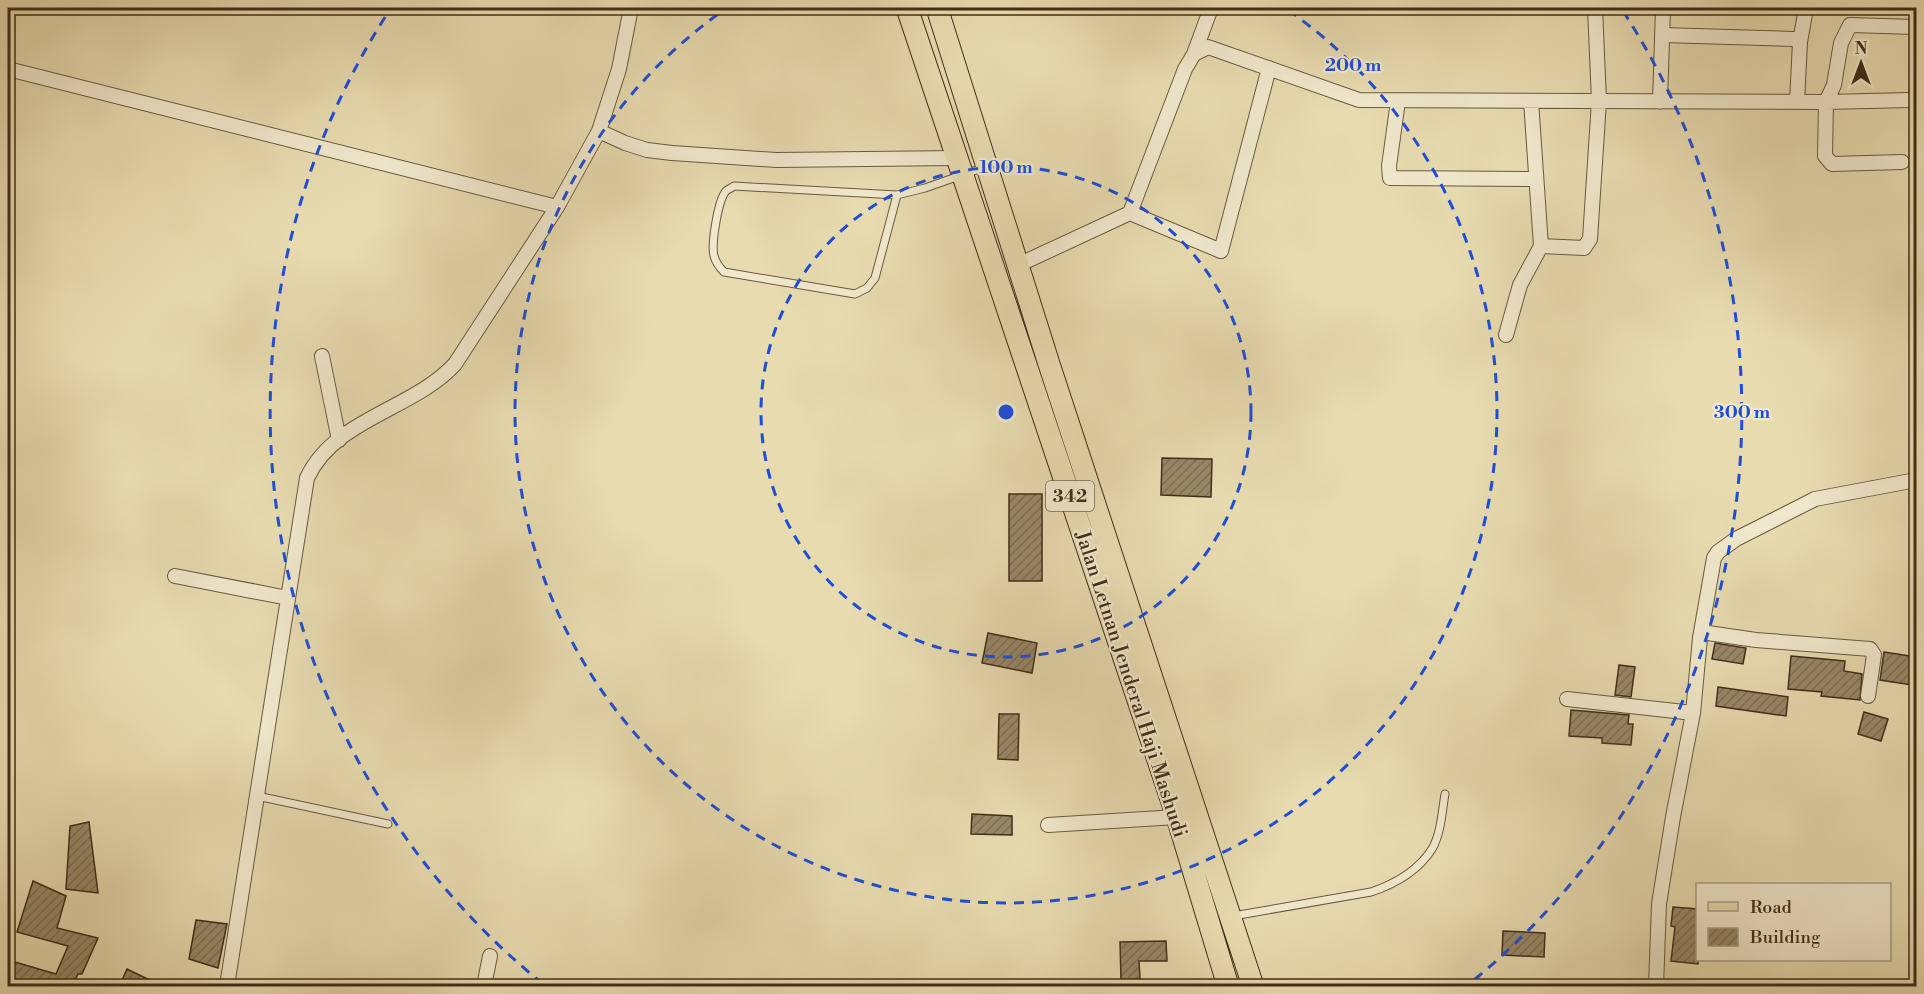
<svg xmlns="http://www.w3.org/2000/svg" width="1924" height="994" font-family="'Libre Bodoni',serif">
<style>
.building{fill:url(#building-hatch);stroke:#3f2e19;stroke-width:1.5}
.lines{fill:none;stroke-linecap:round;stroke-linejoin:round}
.lane-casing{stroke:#69593f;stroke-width:9}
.street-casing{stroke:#69593f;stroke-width:16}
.primary-casing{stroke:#3f2e19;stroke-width:23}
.lane{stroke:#f0e8cc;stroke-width:7}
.street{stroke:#f0e8cc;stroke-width:14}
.primary{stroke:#e8dbb0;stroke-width:21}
.ring{fill:none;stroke:#1d4ed8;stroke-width:3;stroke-dasharray:10 8}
.labels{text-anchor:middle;stroke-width:4.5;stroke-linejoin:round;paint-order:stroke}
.shield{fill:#f0e8cc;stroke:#74664f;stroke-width:1.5}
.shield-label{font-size:18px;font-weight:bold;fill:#3f2e19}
.street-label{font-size:20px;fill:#3f2e19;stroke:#f0e8cc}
.centre{fill:#1d4ed8;stroke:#f0e8cc;stroke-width:3}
.ring-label{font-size:18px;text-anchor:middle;font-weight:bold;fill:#1d4ed8;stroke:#f0e8cc;stroke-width:4.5;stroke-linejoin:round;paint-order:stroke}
</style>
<defs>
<pattern id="building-hatch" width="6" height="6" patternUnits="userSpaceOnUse" patternTransform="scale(1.5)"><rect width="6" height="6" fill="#978868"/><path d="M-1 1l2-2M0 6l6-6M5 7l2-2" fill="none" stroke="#7d7055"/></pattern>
</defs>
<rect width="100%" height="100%" fill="#e8dbb0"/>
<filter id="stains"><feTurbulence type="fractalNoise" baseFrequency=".00333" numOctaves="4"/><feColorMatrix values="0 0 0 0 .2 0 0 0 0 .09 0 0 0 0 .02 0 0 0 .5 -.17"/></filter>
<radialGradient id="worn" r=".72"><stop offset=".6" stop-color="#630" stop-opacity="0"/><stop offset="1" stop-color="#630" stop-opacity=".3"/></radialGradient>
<!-- building -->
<path class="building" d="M1162,458L1212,459L1211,497L1161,495Z
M1009,494H1042V581H1009Z
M988,633L1037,643L1032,673L982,663Z
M1715,643L1746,648L1743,664L1712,659Z
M1884,652L1916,657L1912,685L1880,680Z
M1791,656L1845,661L1844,671L1862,674L1860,700L1821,696L1822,692L1788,689Z
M1619,665L1635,667L1631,697L1615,695Z
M1718,687L1788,697L1786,716L1716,706Z
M1571,710L1629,715L1628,724H1633L1631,745L1602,743V738L1569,736Z
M1864,712L1888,719L1881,741L1858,734Z
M999,714H1019L1018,760L998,759Z
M972,814L1012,816V835L971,834Z
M89,822L98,893L66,889L70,826Z
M33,881L66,896L57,928L98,938L82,974H78L75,980L85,983L84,987H8V960L56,974L68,946L17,932Z
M1673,907L1698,909V964L1671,961L1675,927L1671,926Z
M196,920L227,924L218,968L189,959Z
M1503,931L1545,933L1544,957L1502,955Z
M1166,941L1167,961H1139L1140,979L1121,980L1120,942Z
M127,969L164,987H119Z"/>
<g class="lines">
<!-- lane casing -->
<g class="lane-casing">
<path id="lane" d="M897,195L875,278L867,288L855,294L724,272C719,267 716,263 714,256C711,244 718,200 726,191C727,190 733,187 734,186L897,195L925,188L985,167
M257,796L388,824
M1233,916L1371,892C1395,884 1418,871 1432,849C1441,834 1442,811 1445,794"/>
</g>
<!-- street casing -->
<g class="street-casing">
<path id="street" d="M1662,35L1794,39L1800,42L1797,102
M1800,42L1806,8
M1194,54L1211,8
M8,69L557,207
M1398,101L1389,166L1390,178L1536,179
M1660,102L1663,8
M599,131L625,143L647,150L672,153L776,160L957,158
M1902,162L1832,164L1825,156L1826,102L1910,100
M1130,213L1221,251L1269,68
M1541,246L1584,248L1590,239L1599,101L1595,8
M1018,265L1130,213L1185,69L1194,54L1208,47L1359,100L1826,102L1834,85L1841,43L1850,25L1916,27
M1506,335L1520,285L1541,246L1531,101
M322,356L339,440
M175,576L288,598
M1701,632L1756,640L1870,649L1874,655L1868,696
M1567,699L1693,713
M1048,825L1177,817
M227,986L307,478C335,418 413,410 455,364L557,207L599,131L619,69L631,8
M484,986L490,956
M1656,986L1659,904L1673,817L1693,713L1700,638L1714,558L1718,552L1736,539L1815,499L1916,480"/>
</g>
<!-- primary casing -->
<g class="primary-casing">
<path id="primary" d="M907,8L1177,817L1228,986
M937,8L1049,364L1253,986"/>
</g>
<!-- lane -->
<use href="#lane" class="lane"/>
<!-- street -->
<use href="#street" class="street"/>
<!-- primary -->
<use href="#primary" class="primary"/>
</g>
<!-- distance rings -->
<g class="ring">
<circle cx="1006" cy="412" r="245"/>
<path d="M1288 10A491 491 0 1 1 724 10"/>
<path d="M543 984A736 736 0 0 1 389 11M1623 11A736 736 0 0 1 1469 984"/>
</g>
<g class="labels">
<!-- shield labels -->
<rect class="shield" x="1046" y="481" width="48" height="30" rx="4.5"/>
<g class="shield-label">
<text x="1070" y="502">342</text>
</g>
<!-- street labels -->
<g class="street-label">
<text transform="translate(1132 684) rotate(72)" y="7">Jalan Letnan Jenderal Haji Mashudi</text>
</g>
</g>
<circle cx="1006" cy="412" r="9" class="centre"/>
<g class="ring-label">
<text x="1353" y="71">200 m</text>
<text x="1006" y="173">100 m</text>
<text x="1742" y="418">300 m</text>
</g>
<!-- margin -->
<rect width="1924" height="994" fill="none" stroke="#e8dbb0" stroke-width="30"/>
<rect x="9" y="9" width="1906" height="976" fill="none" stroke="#3f2e19" stroke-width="3"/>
<rect x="15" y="15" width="1894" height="964" fill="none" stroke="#3f2e19" stroke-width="1.5"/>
<!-- legend -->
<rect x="1696" y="883" width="195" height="78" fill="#f0e8cc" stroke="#a99e84" stroke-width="1.5"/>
<rect x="1708" y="902" width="30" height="9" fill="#e8dbb0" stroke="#a99e84" stroke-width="1.5"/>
<text x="1750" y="913" font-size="18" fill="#3f2e19">Road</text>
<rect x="1708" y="928" width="30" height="18" fill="url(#building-hatch)" stroke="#a99e84" stroke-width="1.5"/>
<text x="1750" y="943" font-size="18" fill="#3f2e19">Building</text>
<!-- north arrow -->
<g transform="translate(1861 63)" stroke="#f0e8cc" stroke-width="4.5" paint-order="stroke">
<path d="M0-4.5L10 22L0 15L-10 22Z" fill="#3f2e19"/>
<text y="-9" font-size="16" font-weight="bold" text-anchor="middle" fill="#3f2e19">N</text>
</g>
<rect width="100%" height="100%" filter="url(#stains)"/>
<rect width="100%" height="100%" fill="url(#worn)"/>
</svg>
